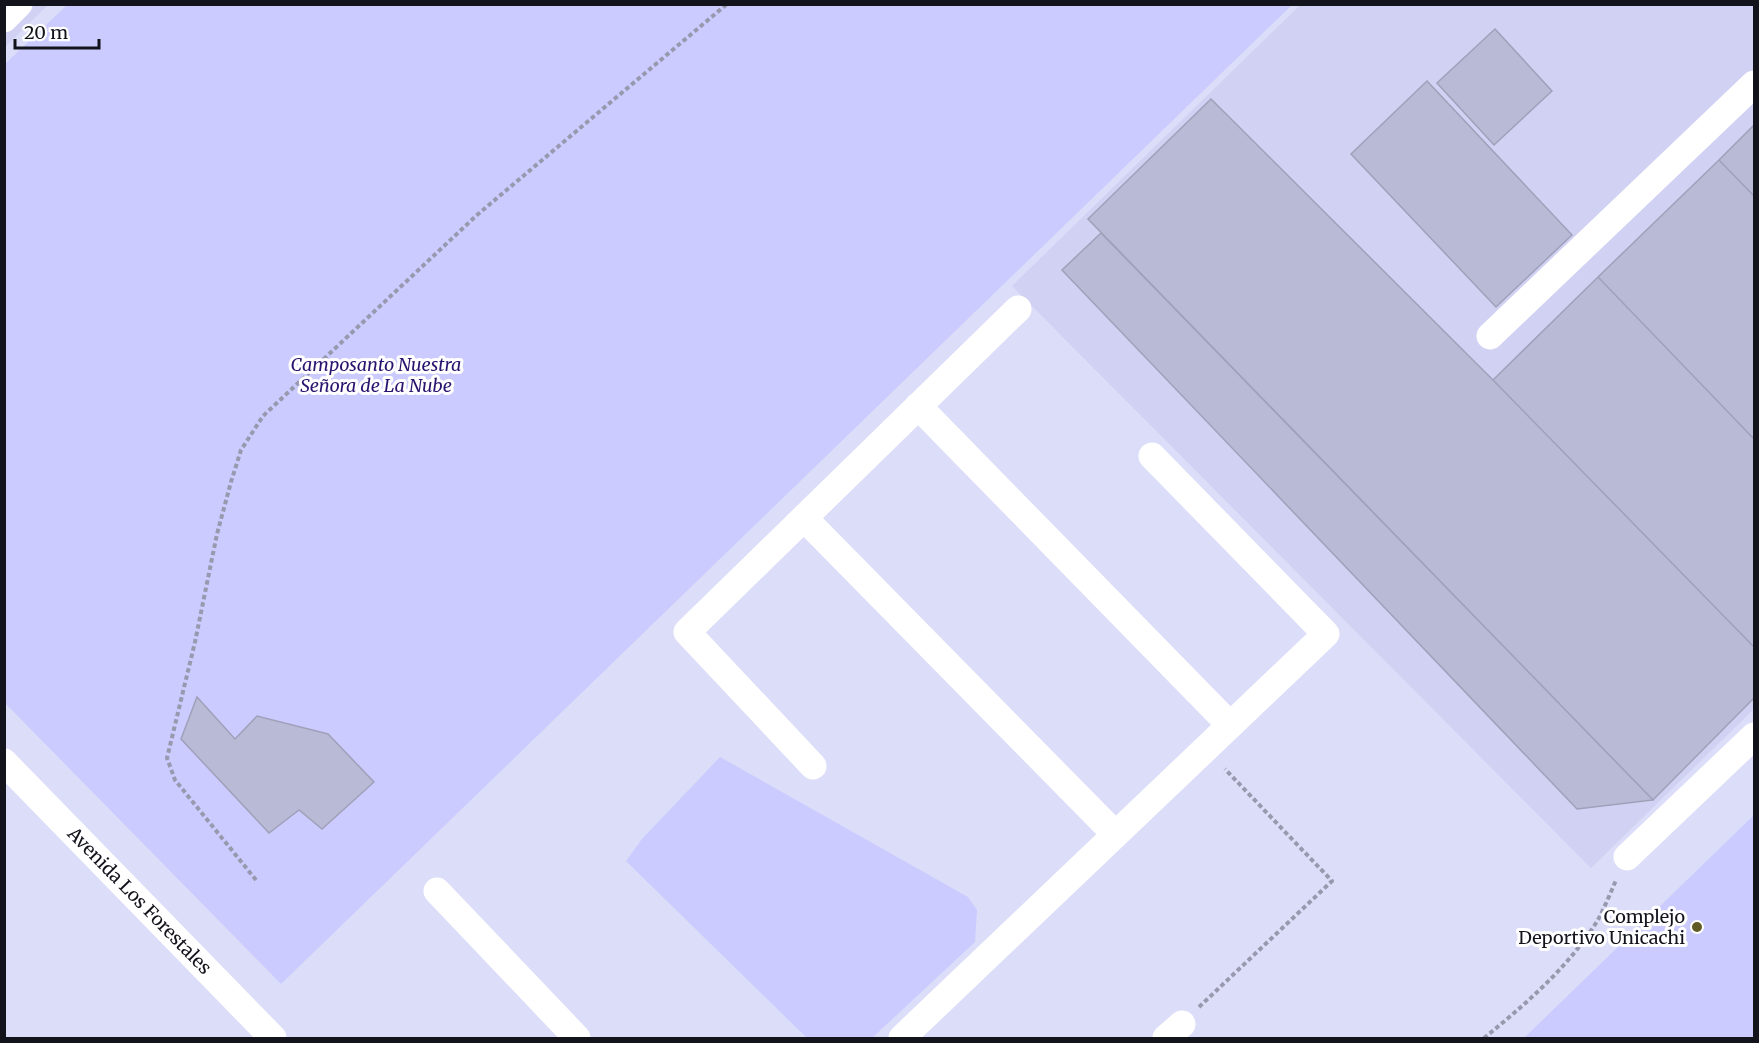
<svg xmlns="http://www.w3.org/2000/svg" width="1759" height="1043" font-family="Merriweather,serif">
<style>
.built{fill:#d0d1f3}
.green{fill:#cbcbff}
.building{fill:#b9bad5;stroke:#a0a0ba;stroke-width:1.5}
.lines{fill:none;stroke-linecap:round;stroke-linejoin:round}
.path{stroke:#9899ae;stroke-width:4;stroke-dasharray:4.5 3;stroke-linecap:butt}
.minor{stroke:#fff;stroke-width:27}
.poi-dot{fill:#5f5a26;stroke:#fff;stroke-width:2}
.labels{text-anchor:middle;stroke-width:6;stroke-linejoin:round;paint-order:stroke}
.park-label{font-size:18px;font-style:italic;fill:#29136f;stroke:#fff}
.street-label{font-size:18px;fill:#13131c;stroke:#fff}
.poi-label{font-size:18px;fill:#13131c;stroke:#fff;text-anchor:end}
</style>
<rect width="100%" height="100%" fill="#dcddf8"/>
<!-- built -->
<path class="built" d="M5,5H48L5,47Z
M1300,5H1754V709L1591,868L1012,286Z"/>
<!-- green -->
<path class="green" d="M67,5H1292L281,984L5,703V64Z
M720,757L968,897L977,910L975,942L872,1038H807L626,861L642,839Z
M1754,815V1038H1524Z"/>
<!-- building -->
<path class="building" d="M1495,29L1552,91L1494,145L1437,83Z
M1427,81L1572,235L1496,307L1351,154Z
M1211,99L1493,380L1754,647V698L1653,800L1088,219Z
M1754,125V196L1719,160Z
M1719,160L1754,196V439L1598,277Z
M1101,233L1653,800L1577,809L1062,270Z
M1598,277L1754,439V647L1493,380Z
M197,697L235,739L257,716L328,734L374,782L322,829L299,810L269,833L181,739Z"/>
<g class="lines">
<!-- path -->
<path class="path" d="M256,880L175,780L167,758L195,642L217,534L231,482L241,450L263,416L477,215L727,4
M1199,1007L1332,881L1225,769
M1484,1038C1526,1004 1571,965 1599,918C1605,906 1611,892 1616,880"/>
<!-- minor -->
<g class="minor">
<path d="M4,19L19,4"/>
<path d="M1490,336L1754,84"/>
<path d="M918,406L1230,725"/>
<path d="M804,518L1115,834"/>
<path id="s1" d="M4,762L273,1038"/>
<path d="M813,766L687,632L1018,309"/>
<path d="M1627,857L1754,736"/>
<path d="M437,891L577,1038"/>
<path d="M902,1038L1326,634L1152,456"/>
<path d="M1166,1038L1182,1024"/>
</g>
</g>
<!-- markers -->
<circle class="poi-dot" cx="1697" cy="927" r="6"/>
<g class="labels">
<!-- park labels -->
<g class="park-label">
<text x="376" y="371">Camposanto Nuestra<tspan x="376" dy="21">Señora de La Nube</tspan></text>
</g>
<!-- street labels -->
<g class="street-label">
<text dy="6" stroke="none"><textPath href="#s1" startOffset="194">Avenida Los Forestales</textPath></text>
</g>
<!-- poi labels -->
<g class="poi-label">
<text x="1685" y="923">Complejo<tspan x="1685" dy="21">Deportivo Unicachi</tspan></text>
</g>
</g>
<!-- border -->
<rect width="1759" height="1043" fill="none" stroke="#13131c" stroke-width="12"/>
<!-- scale -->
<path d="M15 39v9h84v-9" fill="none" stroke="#13131c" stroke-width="3"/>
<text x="24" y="39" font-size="18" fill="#13131c" stroke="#ffffff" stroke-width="4.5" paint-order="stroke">20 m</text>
</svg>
